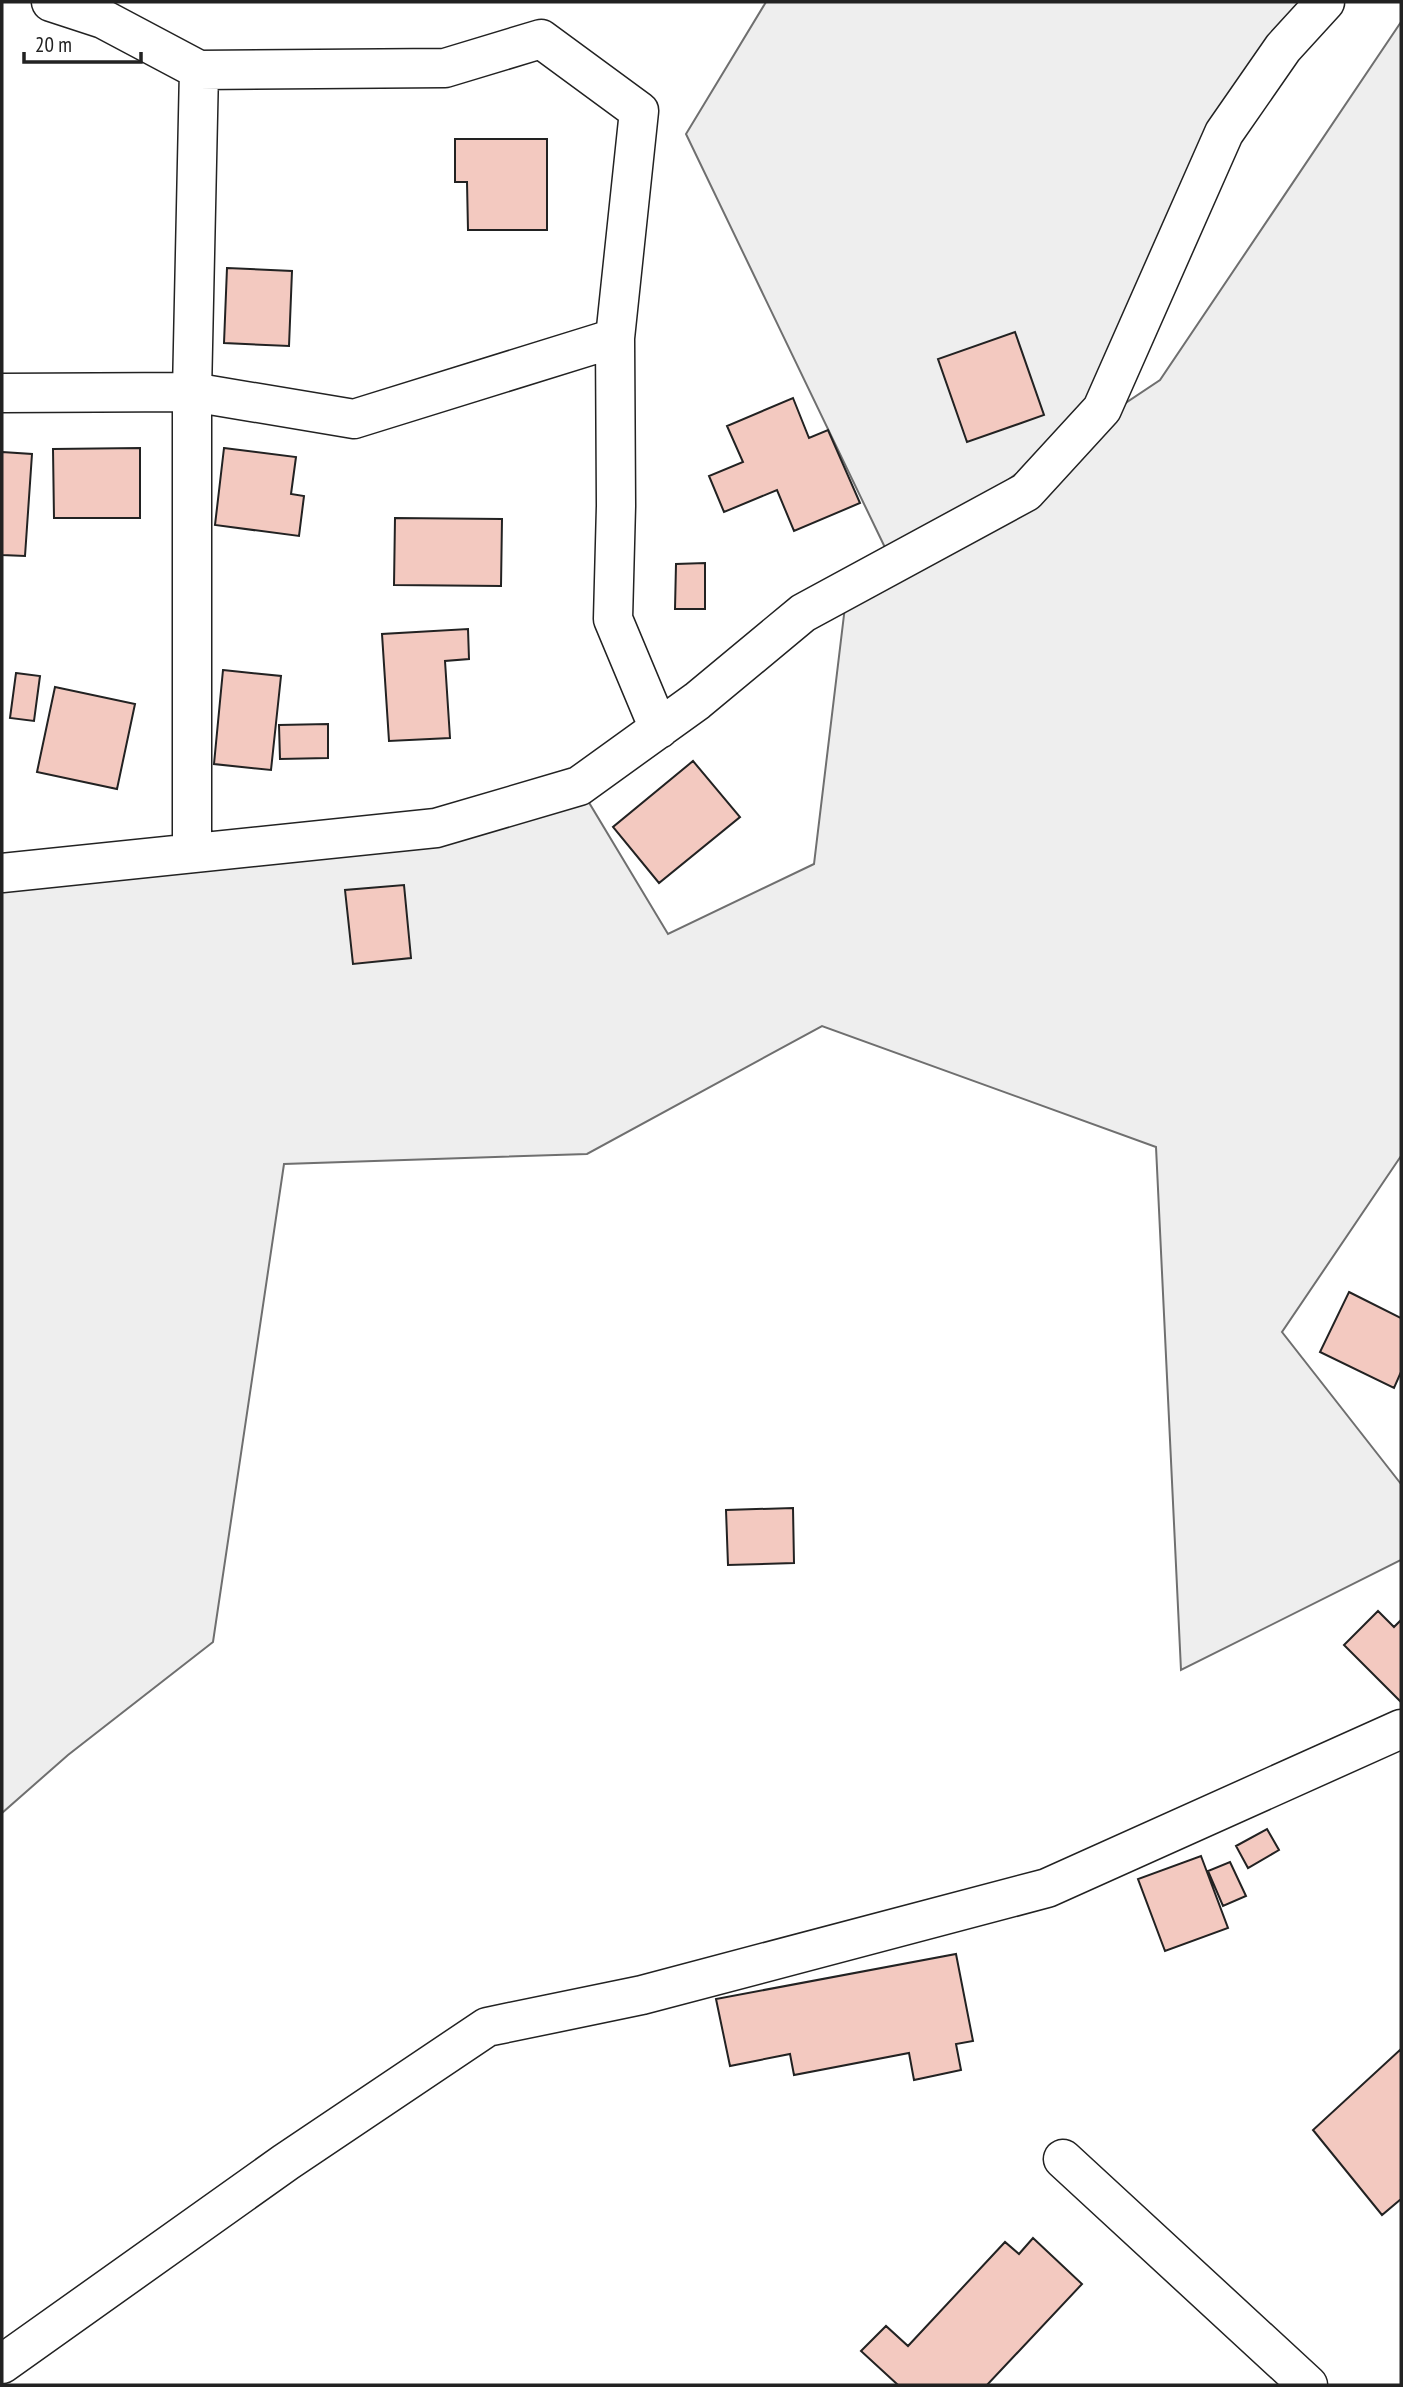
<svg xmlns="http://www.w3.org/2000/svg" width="1403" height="2387" font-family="'PT Sans Narrow',sans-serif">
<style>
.green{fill:#eee;stroke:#6f6f6f;stroke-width:2}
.building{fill:#f3c9c0;stroke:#222;stroke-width:2}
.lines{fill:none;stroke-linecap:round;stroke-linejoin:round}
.minor-casing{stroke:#222;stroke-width:41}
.minor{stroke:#fff;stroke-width:38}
</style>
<rect width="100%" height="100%" fill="#fff"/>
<!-- green -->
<path class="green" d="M766,2H1326L1254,90L1102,409L992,492L1160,380L1401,22V1156L1282,1332L1401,1484V1560L1181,1670L1156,1147L822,1026L587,1154L284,1164L213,1642L68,1755L2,1813V873L436,828L579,786L668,934L814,864L847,590L891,560L686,134Z"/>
<!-- building -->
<path class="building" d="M455,139H547V230H468L467,182H455Z
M227,268L292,271L289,346L224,343Z
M1015,332L1044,415L967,442L938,359Z
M793,398L809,438L828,430L860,503L794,531L777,490L724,512L709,476L743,462L727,426Z
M140,448V518H54L53,449Z
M224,448L296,457L291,494L304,496L299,536L215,525Z
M2,452L32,454L25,556L2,555Z
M395,518L502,519L501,586L394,585Z
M705,563V609H675L676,564Z
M468,629L469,659L445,661L450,738L389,741L382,634Z
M223,670L281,676L271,770L214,764Z
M16,673L40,676L34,721L10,718Z
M55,687L135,704L117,789L37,772Z
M328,724V758L280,759L279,725Z
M693,761L740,817L659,883L613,827Z
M404,885L411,958L353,964L345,890Z
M1349,1292L1401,1318V1372L1394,1388L1320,1352Z
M793,1508L794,1563L728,1565L726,1510Z
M1378,1611L1394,1627L1401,1620V1702L1344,1645Z
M1267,1829L1279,1850L1248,1868L1236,1846Z
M1201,1856L1228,1928L1165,1951L1138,1879Z
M1230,1862L1246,1896L1223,1906L1208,1871Z
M956,1954L973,2041L956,2044L961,2070L914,2080L909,2053L794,2075L790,2054L730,2066L716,1999Z
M1401,2049V2199L1382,2215L1313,2130Z
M1033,2238L1082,2284L987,2385H898L861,2351L886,2326L908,2346L1005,2242L1019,2254Z"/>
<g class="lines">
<!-- minor casing -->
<g class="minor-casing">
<path id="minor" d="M51,2L103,19L199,70
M541,39L639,111L615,338L354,419L192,392L199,70L445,68Z
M615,338L616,506L613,619L659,729
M2,393L192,392V853
M2,873L436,828L579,786L697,701L803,613L1026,492L1102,409L1224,133L1283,48L1325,2
M1063,2159L1308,2385
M2,2364L286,2162L487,2027L642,1995L1047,1888L1401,1729"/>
</g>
<!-- minor -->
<use href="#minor" class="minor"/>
</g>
<!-- border -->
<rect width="1403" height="2387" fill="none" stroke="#222222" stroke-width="7"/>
<!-- scale -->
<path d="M24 52v10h117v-10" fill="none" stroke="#222222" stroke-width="3.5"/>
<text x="35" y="52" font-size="21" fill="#222222" stroke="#ffffff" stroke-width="5" paint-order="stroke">20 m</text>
</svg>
